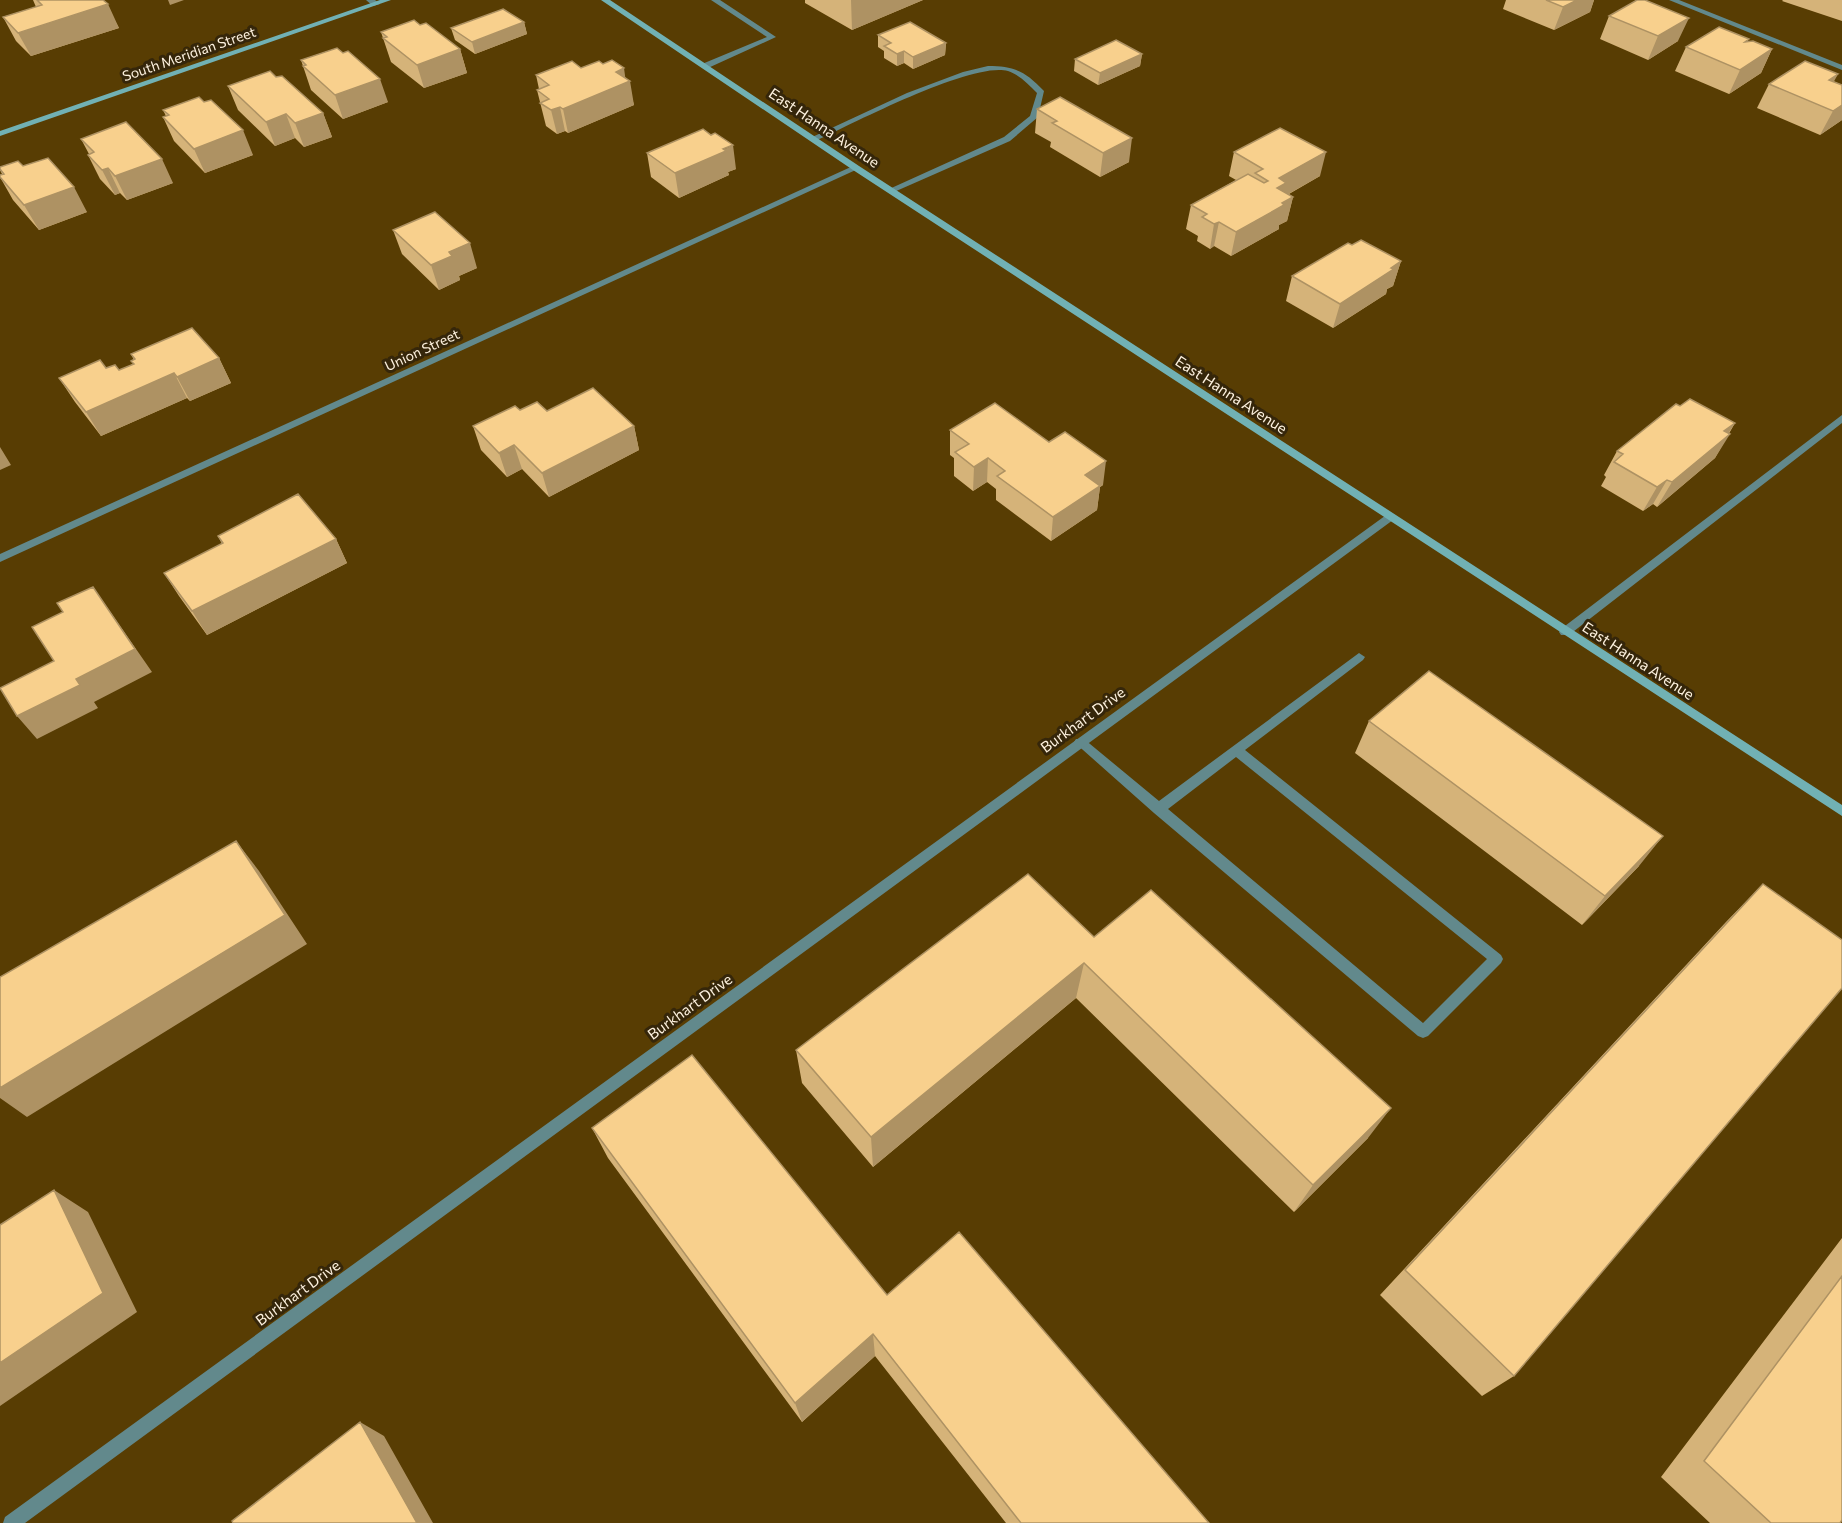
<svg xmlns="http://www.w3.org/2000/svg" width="1842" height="1523" font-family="Commissioner,sans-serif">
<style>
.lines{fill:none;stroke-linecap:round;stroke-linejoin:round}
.lane{fill:#62898c;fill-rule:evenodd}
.street{fill:#62898c;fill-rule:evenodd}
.secondary{fill:#71b1b4;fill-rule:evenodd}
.wall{fill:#d5b379}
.shaded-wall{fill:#ae9263}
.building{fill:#f8d08d;stroke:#ae9263;stroke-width:1.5}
.labels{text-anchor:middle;stroke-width:6;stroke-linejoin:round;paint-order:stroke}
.far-street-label{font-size:14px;fill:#fdf1de;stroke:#35260a}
.street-label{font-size:15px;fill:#fdf1de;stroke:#35260a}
</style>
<rect width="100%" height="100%" fill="#583d03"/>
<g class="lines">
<!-- lane -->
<path class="lane" d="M366,0H375L380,4L373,6Z
M711,0H720L776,37L708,68H702V64L767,37Z
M988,66C1015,66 1026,72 1044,91L1038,117L1010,141L894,192L887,190L1004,137L1030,116L1037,93C1029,85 1020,75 1008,71C972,61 852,124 815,141L808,139L907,93L963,72Z
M1842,415V423L1569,635H1561L1559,632L1561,629Z
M1359,653L1365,657L1363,660L1245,750L1501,955L1503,959L1501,963L1428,1036L1423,1038L1418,1036L1154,813L1074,742L1076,739H1084L1159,801ZM1236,757L1487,959L1423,1023L1168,809Z"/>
<!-- street -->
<path class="street" d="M1669,0H1679L1842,65V70Z
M853,166L860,168L0,562V554Z
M1389,513L1394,517L1393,520L25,1523H3L5,1517Z"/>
<!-- secondary -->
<path class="secondary" d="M380,0H391L0,136V131Z
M601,0H610L859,166L1842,805V816L853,170Z"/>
</g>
<!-- wall -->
<path class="wall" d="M33,0H103L119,28L31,56L16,41L3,17L36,7Z
M805,0H923L852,30L805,3Z
M1506,0H1594L1590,12L1554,30L1503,9Z
M1783,0H1842V21L1782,1Z
M1609,16L1678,41L1648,60L1600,39Z
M524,22L527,34L475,54L455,40L451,28Z
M381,32L460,49L467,73L424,88L391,62Z
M878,35L946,43L945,55L913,69L904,63L897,66L884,58V51L878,47Z
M1748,41L1772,49L1761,73L1729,94L1675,71L1686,47Z
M1142,54L1140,66L1098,85L1074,71L1075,59Z
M301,60L388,102L343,119L311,90Z
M581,68L626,78L634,105L568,133L565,131L557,134L546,126L537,90L539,89L536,75Z
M1838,74L1833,81L1842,85V120L1820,135L1757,108L1769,84Z
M276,77L323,113L332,137L304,147L295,138L275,146L238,110L228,86Z
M1037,109L1129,162L1100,177L1050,147L1051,142L1035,133Z
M163,110L253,155L205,173L174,141L163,117L166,116Z
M81,139L173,183L127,200L120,193L115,195L100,179L88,155L89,154Z
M1234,152L1320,176L1289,194L1293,197L1287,221L1279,225V229L1231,256L1214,246L1210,249L1197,241L1198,236L1186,229L1191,205L1236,180L1229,176Z
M647,153L736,169L728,172L729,175L679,198L651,177Z
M0,167L87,212L39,230L13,200L0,177L2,174L0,170Z
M393,230L477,268L459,276L460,280L439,290L402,254Z
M1352,245L1401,261L1393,286L1387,289L1386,294L1333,328L1286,301L1292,276Z
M131,354L219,358L231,383L190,401L187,398L101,436L75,402L59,378L106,368L119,370L133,364L131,361L134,360Z
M1680,406L1735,423L1715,458L1657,507L1653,504L1643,511L1601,486L1606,477L1604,475L1617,451Z
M520,410L547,411L634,426L639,450L549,497L522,469L507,477L481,450L473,426Z
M950,430L1103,485L1100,487L1097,510L1051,541L996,500V489L987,482L973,491L954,476V458L950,455Z
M218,536L336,539L347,563L207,635L179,596L164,573L222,544Z
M1369,721L1639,866L1582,925L1355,753Z
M1763,884L1514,1376L1482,1396L1380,1295L1726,922Z
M1094,937L1368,1138L1294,1212L1076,998L873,1167L802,1083L796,1050Z
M592,1128L887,1295L1209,1523H1006L875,1356L802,1422L608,1158Z
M1842,1238V1520L1840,1523H1710L1661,1477Z"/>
<!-- shaded-wall -->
<path class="shaded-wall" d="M168,0H184L170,5Z
M851,0H923L852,30Z
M1577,0H1594L1590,12L1554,30L1563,7Z
M108,4L119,28L31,56L18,33Z
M1689,18L1678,41L1648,60L1658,36Z
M524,22L527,34L475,54L472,42Z
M946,43L945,55L913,69V57Z
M460,49L467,73L424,88L417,65Z
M1772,49L1761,73L1729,94L1740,70Z
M904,51V63L897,66V54Z
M1142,54L1140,66L1098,85L1100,73Z
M624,68L626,83L630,81L634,105L568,133L563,109L616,72Z
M1838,74L1825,98L1829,80Z
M380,79L388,102L343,119L335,95Z
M1842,105V120L1820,135L1833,111Z
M560,107L565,131L557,134L551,110Z
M323,113L332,137L304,147L295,123Z
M286,114L295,138L275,146L266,122Z
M243,130L253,155L205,173L194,149Z
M1132,138L1129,162L1100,177L1103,153Z
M733,145L736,169L728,172L729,175L679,198L675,173Z
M1326,152L1320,176L1283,197L1282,203L1293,197L1287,221L1279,225V229L1231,256L1236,232L1279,178Z
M162,159L173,183L127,200L115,176Z
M108,168L120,193L115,195L102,170Z
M74,187L87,212L39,230L24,205Z
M1219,222L1214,246L1210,249L1214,224Z
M470,243L477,268L459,276L460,280L439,290L431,265L449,252Z
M1401,261L1393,286L1387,289L1386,294L1333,328L1340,304Z
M219,358L231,383L190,401L177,377Z
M174,373L187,398L101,436L86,412Z
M1735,423L1726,437L1730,434L1715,458L1657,507L1672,482L1724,431Z
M634,426L639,450L549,497L542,473Z
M514,445L522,469L507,477L499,453Z
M0,447L11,465L0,470Z
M988,458L987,482L973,491L974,467Z
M1106,461L1103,485L1100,487L1097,510L1051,541L1053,517L1085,475Z
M1667,480L1653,504L1643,511L1657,487Z
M336,539L347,563L207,635L192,611Z
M93,587L152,672L94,702L98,708L37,739L17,716L76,679Z
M1663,836L1639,866L1582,925L1605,896Z
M236,841L259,871L307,944L27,1117L0,1098V1088Z
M1084,963L1076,998L873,1167L871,1137Z
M1391,1108L1368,1138L1294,1212L1313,1185Z
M54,1190L88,1212L137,1312L0,1406V1363Z
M873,1334L875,1356L802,1422L795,1403Z
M360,1422L384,1436L433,1523H417Z"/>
<!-- building -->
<path class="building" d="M37,0H103L108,4L18,33L3,17L42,5Z
M1546,0H1577L1563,7Z
M1637,0H1645L1689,18L1658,36L1609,16Z
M503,9L524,22L472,42L451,28Z
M414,20L420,25L426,23L460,49L417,65L383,38L387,37L381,32Z
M910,22L946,43L913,57L904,51L897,54L884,46L891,43L878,35Z
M1719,27L1749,39L1745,42L1753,41L1772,49L1740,70L1686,47Z
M1116,40L1142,54L1100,73L1075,59Z
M337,48L343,53L348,51L380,79L335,95L303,66L306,65L301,60Z
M612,60L624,68L616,72L630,81L563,109L560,107L551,110L540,103L549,99L537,90L549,85L536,75L572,61L581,68L599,61L603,64Z
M1805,61L1838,74L1829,80L1842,85V105L1833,111L1769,84Z
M270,71L276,77L282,76L323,113L295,123L286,114L266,122L228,86Z
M199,97L204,102L211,100L243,130L194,149L163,117L169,115L163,110Z
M1060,97L1132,138L1103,153L1052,123L1057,121L1037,109Z
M126,122L162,159L115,176L108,168L102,170L88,155L94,152L81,139Z
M1280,128L1326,152L1279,178L1286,183L1277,188L1293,197L1282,203L1284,205L1236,232L1219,222L1214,224L1202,217L1207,214L1191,205L1248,174L1264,183L1268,181L1255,173L1263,169L1234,152Z
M703,129L711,135L715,133L733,145L723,149L726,151L675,173L647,153Z
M48,158L74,187L24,205L0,177V175L4,174L0,169V167L18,161L23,166Z
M435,212L470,243L449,252L452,256L431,265L393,230Z
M1361,240L1401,261L1391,268L1394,269L1340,304L1292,276L1348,243L1352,245Z
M192,328L219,358L177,377L174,373L86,412L59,378L100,360L106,368L115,365L119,370L134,364L131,361L135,359L131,354Z
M593,388L634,426L542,473L514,445L499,453L473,426L515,406L520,410L537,402L547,411Z
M1690,399L1735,423L1724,431L1730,434L1672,482L1667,480L1657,487L1614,462L1623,454L1617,451L1676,404L1680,406Z
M995,403L1049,442L1065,432L1106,461L1085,475L1100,486L1053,517L997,476L1005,471L988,458L974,467L955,452L969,444L950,430Z
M298,494L336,539L192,611L164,573L223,543L218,536Z
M93,587L135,649L76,679L80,685L17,716L0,688L54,661L32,627L63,612L57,603Z
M1429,671L1663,836L1605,896L1369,721Z
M236,841L285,915L0,1088V977Z
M1028,874L1094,937L1151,890L1391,1108L1313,1185L1084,963L871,1137L796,1050Z
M1763,884L1842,940V988L1514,1376L1405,1270Z
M692,1055L887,1295L959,1232L1209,1523H1021L873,1334L795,1403L592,1128Z
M54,1190L103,1293L0,1363V1225Z
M1842,1276V1520L1840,1523H1771L1704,1461Z
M360,1422L417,1523H233L232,1521Z"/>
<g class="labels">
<!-- far-street labels -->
<g class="far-street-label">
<text transform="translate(189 54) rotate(-19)" y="5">South Meridian Street</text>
<text transform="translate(422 350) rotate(-25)" y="5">Union Street</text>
</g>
<!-- street labels -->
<g class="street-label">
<text transform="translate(824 128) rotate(34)" y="5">East Hanna Avenue</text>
<text transform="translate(1231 395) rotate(33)" y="5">East Hanna Avenue</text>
<text transform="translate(1638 661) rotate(33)" y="5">East Hanna Avenue</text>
<text transform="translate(1083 720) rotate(-36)" y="5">Burkhart Drive</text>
<text transform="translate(690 1007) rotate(-36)" y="5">Burkhart Drive</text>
<text transform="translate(298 1293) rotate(-36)" y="5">Burkhart Drive</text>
</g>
</g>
</svg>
